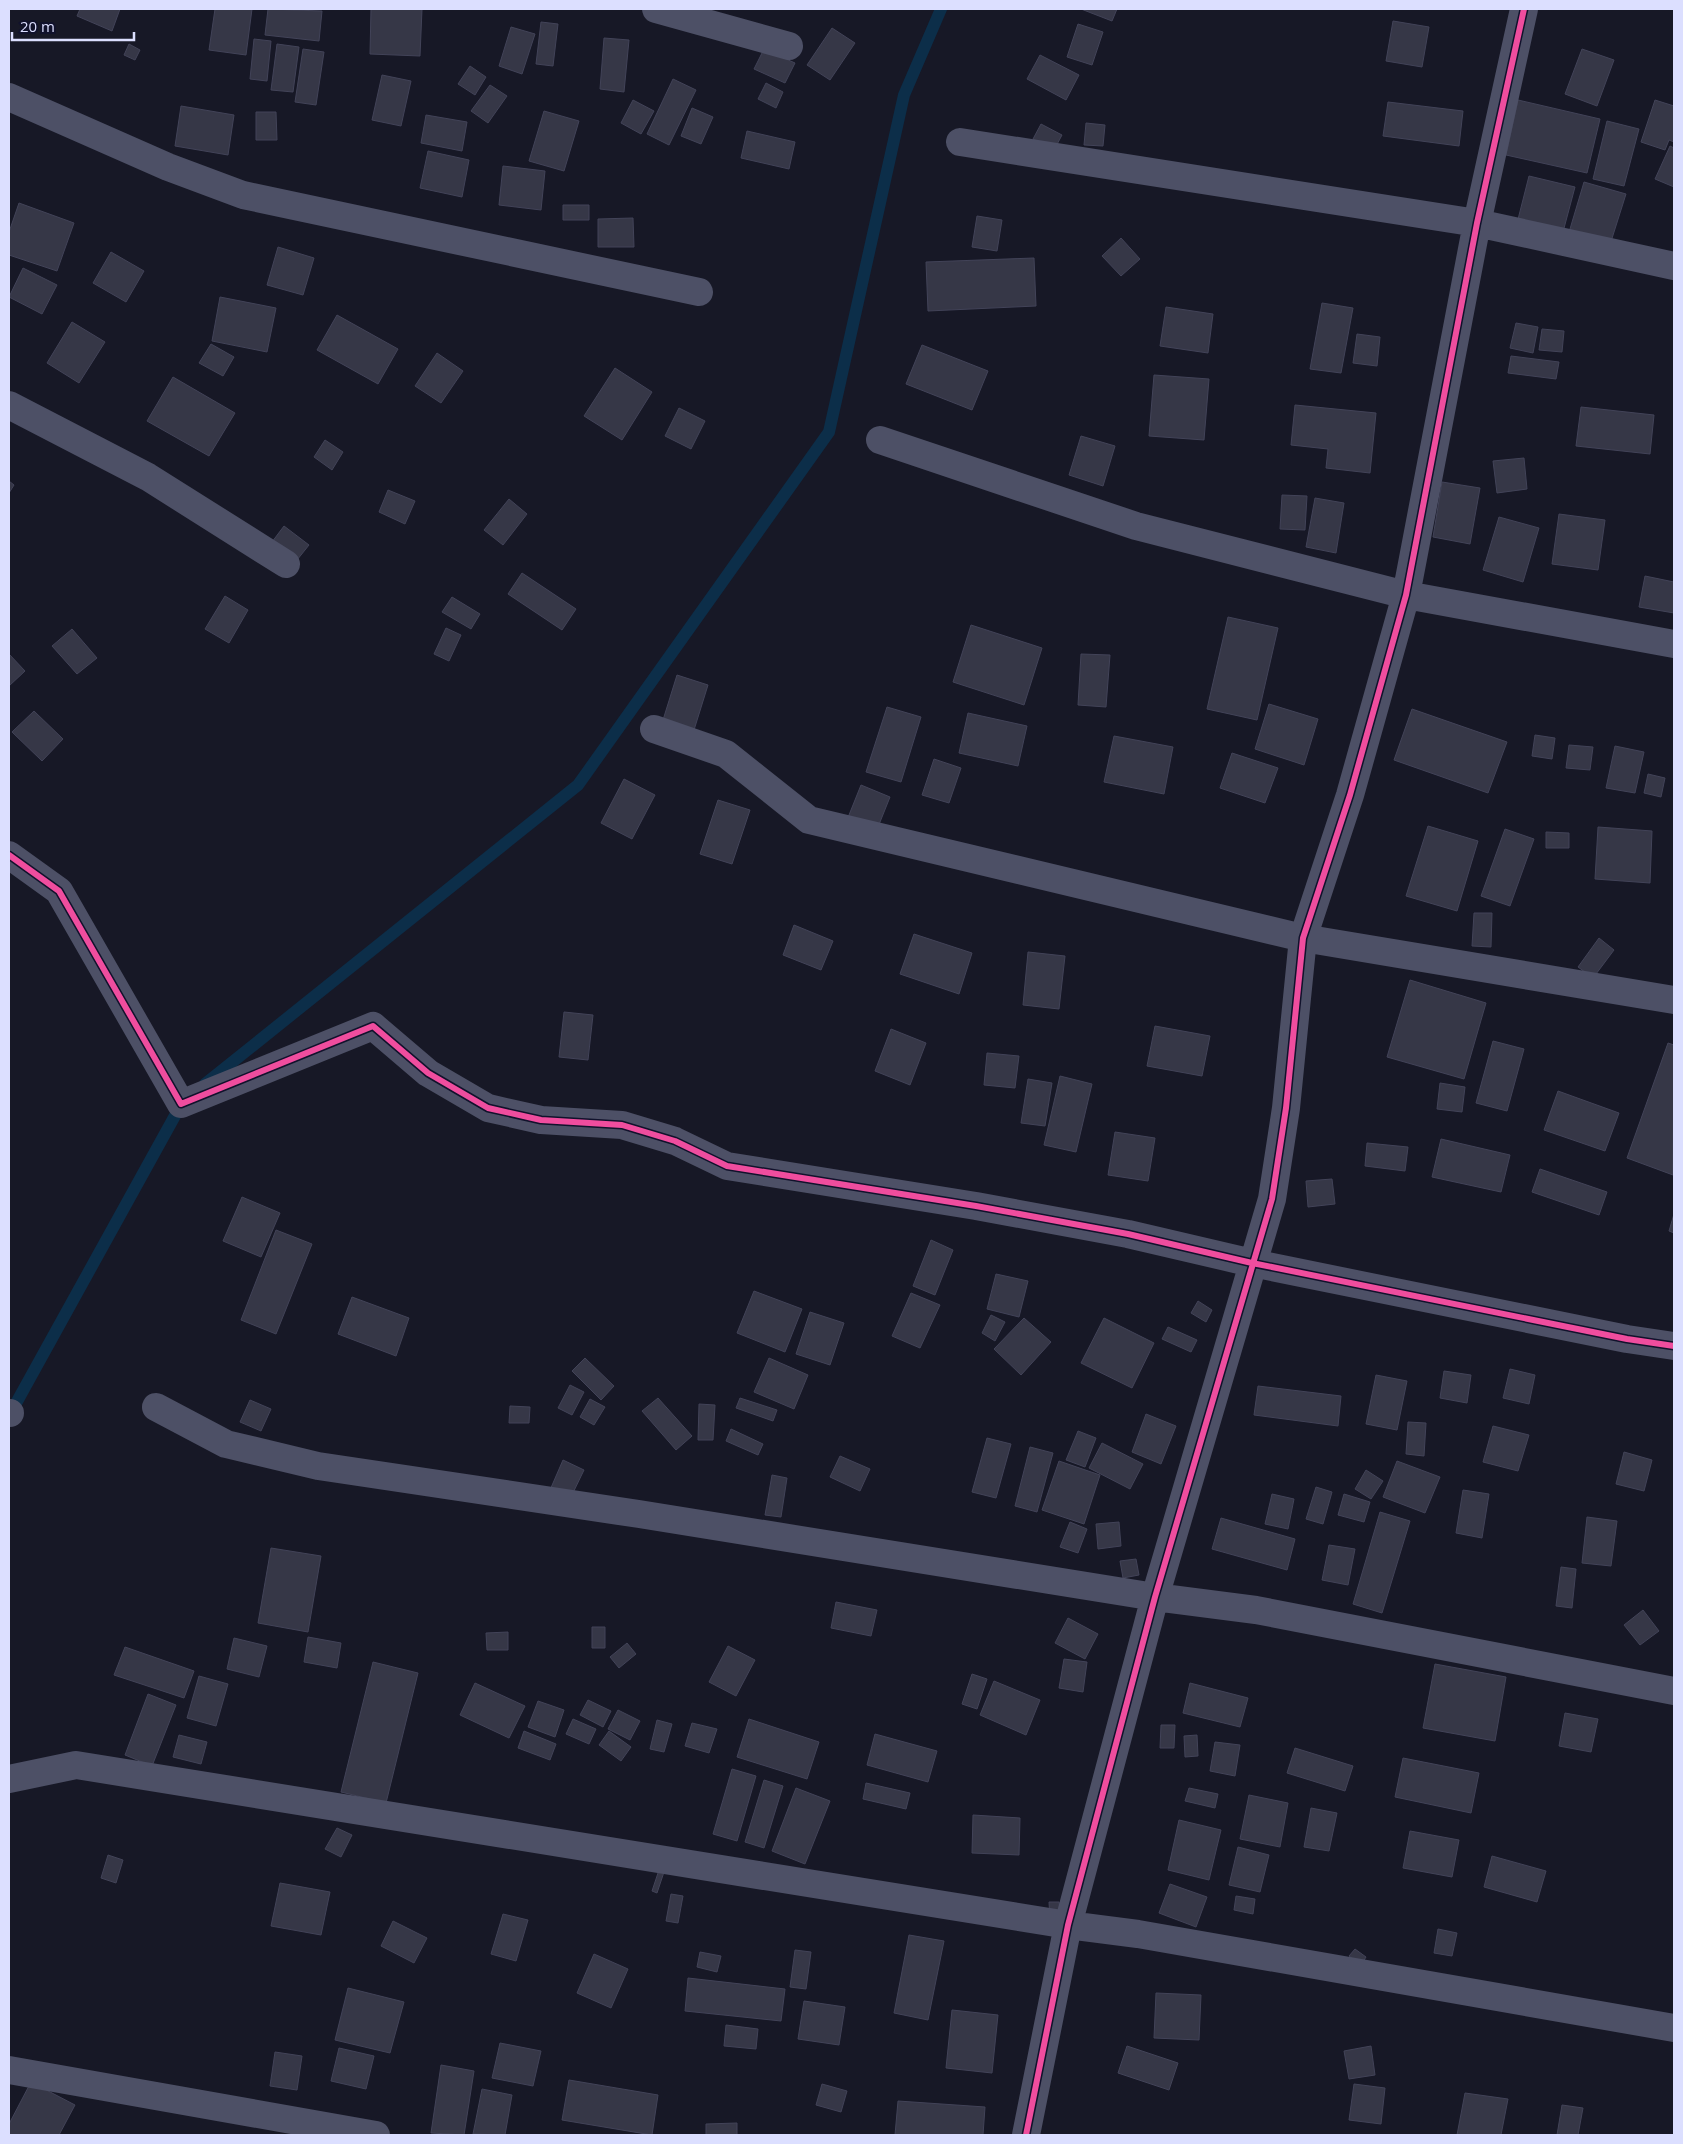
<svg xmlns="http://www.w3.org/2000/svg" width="1683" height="2144" font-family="'Open Sans',sans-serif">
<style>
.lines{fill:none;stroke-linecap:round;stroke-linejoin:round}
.stream{stroke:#0c2e49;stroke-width:12}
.building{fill:#363747;stroke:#424358}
.street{stroke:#4d5066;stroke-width:28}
.cycleway-casing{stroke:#11122c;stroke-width:9}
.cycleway{stroke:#ef4d9e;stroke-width:6}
</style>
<rect width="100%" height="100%" fill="#171826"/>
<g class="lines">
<!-- stream -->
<path class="stream" d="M205,1084L578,785L829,432L904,95L941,9
M9,1416L182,1103"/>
</g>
<!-- building -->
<path class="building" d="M80,9H120L112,31L77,16Z
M215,9H252L246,55L209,50Z
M268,9L322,11L319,41L265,35Z
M371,9H422L420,56L370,54Z
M1081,9H1117L1112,21Z
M1393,21L1429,27L1422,67L1386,61Z
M541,22L558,24L553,66L536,64Z
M1078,24L1103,32L1092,65L1067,57Z
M511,27L535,34L522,74L499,66Z
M832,28L855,43L830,80L807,65Z
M604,38L629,40L624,92L600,89Z
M254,39L271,41L267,81L250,79Z
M129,44L140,50L135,60L124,55Z
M277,44L299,47L293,92L271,90Z
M303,49L324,52L316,105L295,102Z
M764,49L795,63L785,83L754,69Z
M1582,49L1614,60L1597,106L1565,94Z
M1040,55L1079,75L1066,100L1027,79Z
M470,66L486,77L475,95L458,84Z
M382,75L411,81L401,126L372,120Z
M673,79L696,90L669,145L647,134Z
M766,83L783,92L776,108L758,99Z
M490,85L507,96L488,123L471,111Z
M633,100L654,111L641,134L621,123Z
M1518,100L1600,119L1587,173L1506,155Z
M1655,100L1674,106V142L1669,140L1665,150L1641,142Z
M1388,102L1463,111L1459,146L1383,136Z
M181,106L234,115L228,155L175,146Z
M692,108L713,117L701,144L681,136Z
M544,111L579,121L564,171L529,161Z
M256,112H276L277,140H256Z
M426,115L467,122L462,151L421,143Z
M1607,121L1639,129L1624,186L1593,179Z
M1086,123L1105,125L1103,146L1084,145Z
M1041,124L1062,135L1054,150L1033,139Z
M747,131L795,142L789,169L741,158Z
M1670,146L1674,148V187L1655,179Z
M428,151L469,160L462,197L420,188Z
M503,166L545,171L541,210L499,205Z
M1529,176L1575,187L1559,247L1514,235Z
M1584,182L1626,194L1608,251L1567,239Z
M19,203L74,223L57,271L9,255V232Z
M563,205H589V220H563Z
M977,216L1002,220L997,251L972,247Z
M633,218L634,247H598V219Z
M1121,238L1140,259L1121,276L1102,256Z
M278,247L314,258L303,295L267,285Z
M111,252L144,271L126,302L93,283Z
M1034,258L1036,306L928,311L926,262Z
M23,268L57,285L42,314L9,297Z
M220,297L276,308L267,352L212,341Z
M1322,303L1353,308L1341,373L1310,369Z
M1166,307L1213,314L1208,353L1160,346Z
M337,315L398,349L378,384L317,350Z
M72,322L105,342L79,383L47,363Z
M1516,323L1538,327L1533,353L1510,348Z
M1542,329L1564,331L1562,352L1539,350Z
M1357,334L1380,337L1377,366L1353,363Z
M211,344L234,357L223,376L199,363Z
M922,345L988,371L972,410L906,384Z
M437,353L463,371L441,403L415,386Z
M1511,356L1559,362L1556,379L1508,373Z
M615,368L652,392L622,440L584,416Z
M1154,375L1209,379L1204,440L1149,436Z
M173,377L235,413L209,456L147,421Z
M1295,405L1376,413L1370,473L1326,468L1328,449L1291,445Z
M1581,407L1654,415L1650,454L1576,446Z
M679,408L705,421L691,449L665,436Z
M1081,436L1115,446L1103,486L1069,475Z
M325,440L343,452L332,470L314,457Z
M1524,458L1527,489L1497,493L1493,461Z
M9,481L14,485L9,493Z
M1442,482L1480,488L1470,544L1433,537Z
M388,490L415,501L405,524L379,512Z
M1282,495L1307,496L1305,530L1280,529Z
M1315,498L1344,503L1336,553L1306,547Z
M509,499L527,514L503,545L484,530Z
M1559,514L1605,520L1598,570L1552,564Z
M1499,517L1539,528L1523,582L1483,570Z
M284,526L309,545L297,560L272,542Z
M522,573L576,609L562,630L508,594Z
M1645,576L1674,582V613L1639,607Z
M225,596L248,610L229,643L205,629Z
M452,597L480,614L471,629L442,612Z
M1228,617L1278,628L1257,720L1207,709Z
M971,625L1042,648L1024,705L953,682Z
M446,628L461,635L449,661L434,654Z
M72,629L97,658L77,674L52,646Z
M9,654L25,671L9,686Z
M1081,654L1110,655L1106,707L1078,705Z
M677,675L708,685L694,730L663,720Z
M1269,704L1318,719L1304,765L1255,749Z
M887,707L921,717L901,782L866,772Z
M1412,709L1507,742L1488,793L1394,760Z
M34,711L63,739L42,761L12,732Z
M968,713L1027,726L1018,766L959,753Z
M1535,735L1555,738L1552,759L1532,756Z
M1114,736L1173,747L1164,794L1104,782Z
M1569,745L1593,747L1590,770L1566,768Z
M1615,746L1644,752L1635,793L1606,788Z
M1232,753L1278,768L1265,803L1220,788Z
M934,759L961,768L949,803L922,795Z
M1648,774L1665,778L1661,797L1644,793Z
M624,779L655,795L632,839L601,823Z
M861,785L890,797L876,832L847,820Z
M718,800L750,810L732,864L700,854Z
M1428,826L1478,841L1457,911L1406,896Z
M1598,827L1652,831L1650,883L1595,879Z
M1505,829L1534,839L1510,906L1481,896Z
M1546,832L1569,833V848H1546Z
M1474,913H1492L1491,947L1472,946Z
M794,925L833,941L821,970L783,955Z
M914,934L972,953L959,994L900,974Z
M1599,938L1614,950L1593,978L1578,967Z
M1028,952L1065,956L1059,1009L1023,1005Z
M1410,980L1486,1003L1464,1079L1387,1057Z
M564,1012L593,1015L588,1060L559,1057Z
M1155,1026L1210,1036L1202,1076L1147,1066Z
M891,1029L926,1043L910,1085L875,1071Z
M1493,1041L1524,1049L1507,1111L1476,1103Z
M1668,1043L1674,1045L1673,1175L1627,1158Z
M987,1053L1019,1056L1015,1088L984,1085Z
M1060,1076L1092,1084L1076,1152L1044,1145Z
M1028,1079L1052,1083L1045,1126L1021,1123Z
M1440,1083L1465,1087L1462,1112L1437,1109Z
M1558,1091L1619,1113L1605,1151L1544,1130Z
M1115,1132L1155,1138L1148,1181L1108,1175Z
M1441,1139L1510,1155L1501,1192L1432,1177Z
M1367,1143L1408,1147L1405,1171L1365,1166Z
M1540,1169L1607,1192L1599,1215L1532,1192Z
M1332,1179L1335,1204L1308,1207L1306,1181Z
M242,1197L280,1213L261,1257L223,1241Z
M1674,1214V1233L1669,1231Z
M276,1230L312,1244L276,1334L241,1320Z
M931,1240L953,1250L935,1295L913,1286Z
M996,1274L1028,1281L1019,1317L987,1309Z
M754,1291L802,1309L785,1352L737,1333Z
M911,1293L940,1305L920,1348L892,1336Z
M352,1297L409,1318L396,1356L338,1334Z
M1198,1301L1212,1310L1206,1322L1191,1313Z
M810,1312L844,1323L830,1365L796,1354Z
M991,1315L1005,1322L995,1341L982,1333Z
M1024,1318L1051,1342L1021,1375L994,1349Z
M1104,1318L1154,1343L1132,1388L1081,1363Z
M1168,1327L1197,1340L1191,1352L1162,1339Z
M585,1358L614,1386L601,1400L572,1371Z
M769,1358L808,1375L794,1409L754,1392Z
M1510,1369L1535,1375L1529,1404L1503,1398Z
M1444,1371L1471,1375L1467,1403L1440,1398Z
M1376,1375L1407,1381L1397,1430L1366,1424Z
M570,1385L584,1392L572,1415L558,1408Z
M1258,1386L1341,1396L1338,1426L1254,1415Z
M658,1398L692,1436L676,1450L642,1411Z
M740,1398L777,1410L773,1421L736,1408Z
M590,1399L605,1407L594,1425L580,1417Z
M250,1400L271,1409L261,1431L240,1422Z
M699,1404L715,1405L713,1440H698Z
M510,1406L530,1407L529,1423H509Z
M1146,1414L1176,1426L1161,1464L1132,1452Z
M1408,1422L1426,1423L1424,1456L1406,1454Z
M1493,1426L1529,1435L1518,1471L1483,1462Z
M731,1429L763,1444L758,1455L726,1441Z
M1078,1431L1096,1438L1085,1467L1066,1460Z
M987,1438L1011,1444L996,1498L972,1492Z
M1102,1443L1143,1464L1130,1489L1089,1468Z
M1030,1447L1053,1453L1037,1512L1015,1506Z
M1624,1452L1652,1460L1644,1491L1616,1484Z
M840,1456L870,1469L860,1491L830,1477Z
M563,1460L584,1470L570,1499L550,1490Z
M1059,1461L1100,1475L1084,1524L1042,1510Z
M1397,1461L1440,1477L1425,1513L1383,1497Z
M1366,1470L1383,1481L1371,1499L1355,1489Z
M772,1475L787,1478L781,1517L765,1515Z
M1316,1487L1332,1492L1323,1524L1306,1519Z
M1463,1490L1489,1494L1482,1538L1456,1533Z
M1272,1494L1294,1499L1288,1529L1265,1524Z
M1344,1494L1370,1502L1364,1522L1338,1515Z
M1380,1512L1410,1521L1382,1613L1353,1604Z
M1587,1517L1617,1521L1611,1566L1582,1563Z
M1221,1518L1295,1539L1287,1570L1212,1549Z
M1070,1522L1087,1529L1078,1553L1060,1547Z
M1119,1522L1121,1546L1098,1549L1096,1524Z
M1329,1545L1355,1549L1348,1585L1322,1580Z
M271,1548L321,1556L308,1632L258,1623Z
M1136,1559L1139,1575L1123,1578L1120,1561Z
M1561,1567L1576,1569L1572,1608L1556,1606Z
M836,1602L877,1610L871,1636L831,1628Z
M1643,1610L1659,1631L1640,1645L1624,1625Z
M1068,1618L1098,1634L1085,1659L1055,1643Z
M592,1627H605V1648H592Z
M508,1632V1650H487L486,1633Z
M308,1637L341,1643L337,1668L304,1662Z
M234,1638L267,1646L259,1677L227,1669Z
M627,1643L636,1654L619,1668L610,1657Z
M728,1646L755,1660L736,1696L709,1682Z
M125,1647L194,1671L184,1698L114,1675Z
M1064,1659L1087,1662L1083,1692L1059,1688Z
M373,1662L418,1673L386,1803L341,1792Z
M1435,1664L1506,1677L1495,1741L1423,1728Z
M972,1674L987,1679L977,1709L962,1704Z
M199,1676L228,1684L216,1726L187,1718Z
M994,1681L1040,1700L1026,1735L980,1715Z
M475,1683L525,1706L509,1738L460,1715Z
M1190,1683L1248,1698L1240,1727L1183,1713Z
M148,1694L176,1705L152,1766L125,1755Z
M588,1700L611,1711L603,1727L580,1715Z
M538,1701L564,1710L555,1737L528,1727Z
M618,1710L640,1721L630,1740L608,1729Z
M1565,1713L1598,1719L1591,1752L1559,1746Z
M573,1719L596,1729L589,1744L566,1734Z
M749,1719L819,1742L807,1779L737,1757Z
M657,1720L672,1724L664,1752L650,1749Z
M692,1723L717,1729L709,1753L685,1746Z
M1161,1725H1175L1174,1748H1160Z
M524,1731L556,1744L550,1760L518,1748Z
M609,1731L631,1747L621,1761L599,1745Z
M875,1734L937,1751L928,1782L867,1765Z
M179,1735L207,1742L201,1764L173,1757Z
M1197,1735L1198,1756L1185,1757L1184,1736Z
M1215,1742L1240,1745L1235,1776L1210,1771Z
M1295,1748L1353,1766L1345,1791L1287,1773Z
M1403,1758L1479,1773L1471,1813L1395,1797Z
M732,1769L756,1776L737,1841L713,1834Z
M764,1780L783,1786L764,1848L745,1842Z
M866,1783L910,1793L906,1809L863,1799Z
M796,1788L830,1801L805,1864L772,1851Z
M1189,1788L1218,1794L1215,1808L1185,1801Z
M1249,1795L1288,1803L1280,1847L1240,1839Z
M1311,1808L1337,1813L1329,1851L1304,1847Z
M973,1815L1020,1818L1019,1855L972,1853Z
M1179,1820L1221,1830L1209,1880L1168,1870Z
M337,1828L352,1835L341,1857L325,1849Z
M1410,1831L1459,1840L1452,1877L1403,1868Z
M1238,1847L1269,1855L1260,1892L1229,1885Z
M108,1855L123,1860L116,1883L101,1878Z
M1492,1856L1546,1871L1537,1902L1484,1887Z
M659,1870L664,1872L657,1893L652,1891Z
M280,1883L330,1892L321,1935L271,1926Z
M1170,1884L1207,1897L1196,1927L1159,1913Z
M671,1894L683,1896L678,1923L666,1921Z
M1236,1896L1255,1899L1253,1914L1234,1910Z
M1049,1902H1059L1061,1918L1050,1919Z
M503,1914L528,1920L516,1961L491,1954Z
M393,1921L427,1938L414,1963L381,1946Z
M1438,1929L1457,1933L1452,1956L1434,1953Z
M909,1935L944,1941L928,2020L894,2013Z
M1355,1949L1366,1957L1361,1965L1349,1956Z
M795,1950L811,1952L806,1989L790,1987Z
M700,1952L721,1956L717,1972L697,1967Z
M594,1954L628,1969L611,2008L577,1993Z
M688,1978L785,1989L781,2021L685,2011Z
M348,1988L404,2002L390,2053L335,2040Z
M1156,1993L1201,1995L1199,2040L1154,2038Z
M804,2001L845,2007L839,2045L798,2039Z
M952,2010L998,2015L992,2073L946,2068Z
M726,2025L758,2029L756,2049L724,2046Z
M500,2043L541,2051L533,2086L492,2078Z
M1127,2046L1178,2063L1169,2090L1118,2073Z
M1371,2046L1375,2075L1349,2079L1344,2051Z
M339,2048L374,2056L366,2089L331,2081Z
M275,2052L302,2056L297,2090L270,2086Z
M441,2065L474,2071L464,2135L431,2133Z
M569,2080L658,2095L652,2135L562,2120Z
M31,2082L75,2105L59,2135H9V2124Z
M822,2084L847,2091L841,2112L816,2105Z
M1354,2084L1385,2088L1381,2124L1349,2120Z
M482,2089L512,2095L505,2135L473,2134Z
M1465,2093L1508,2099L1501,2135H1457Z
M898,2101L985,2107L983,2135H895Z
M1562,2105L1583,2108L1578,2135H1557Z
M737,2123V2135H706V2124Z"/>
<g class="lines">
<!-- street -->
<path class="street" d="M656,9L789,46
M9,97L168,167L243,195L699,292
M960,142L1477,223L1674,266
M9,405L148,477L286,564
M880,440L1136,526L1406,595L1674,644
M654,729L726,754L809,820L1303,938L1674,1000
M9,855L59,891L181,1104L373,1026L428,1073L488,1108L541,1120L622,1125L675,1141L727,1166L976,1206L1128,1234L1252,1263L1627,1339L1674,1346
M156,1407L226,1444L318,1466L639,1514L1155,1597L1256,1610L1674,1691
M9,1413H10
M9,1779L76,1765L1068,1925L1138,1934L1674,2028
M9,2070L376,2135
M1026,2135L1068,1925L1155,1597L1272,1199L1286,1108L1303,938L1350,795L1406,595L1477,223L1524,9"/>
<!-- cycleway casing -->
<g class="cycleway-casing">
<path id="cycleway" d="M9,855L59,891L181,1104L373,1026L428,1073L488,1108L541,1120L622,1125L675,1141L727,1166L976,1206L1128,1234L1252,1263L1627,1339L1674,1346
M1026,2135L1068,1925L1155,1597L1272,1199L1286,1108L1303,938L1350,795L1406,595L1477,223L1524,9"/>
</g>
<!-- cycleway -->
<use href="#cycleway" class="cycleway"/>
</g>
<!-- border -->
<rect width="1683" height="2144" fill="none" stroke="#dcdfff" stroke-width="20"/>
<!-- scale -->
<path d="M12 32v8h122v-8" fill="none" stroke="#dcdfff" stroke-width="2.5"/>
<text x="20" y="32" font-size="15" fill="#dcdfff" stroke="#11122c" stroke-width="4" paint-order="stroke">20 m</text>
</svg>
